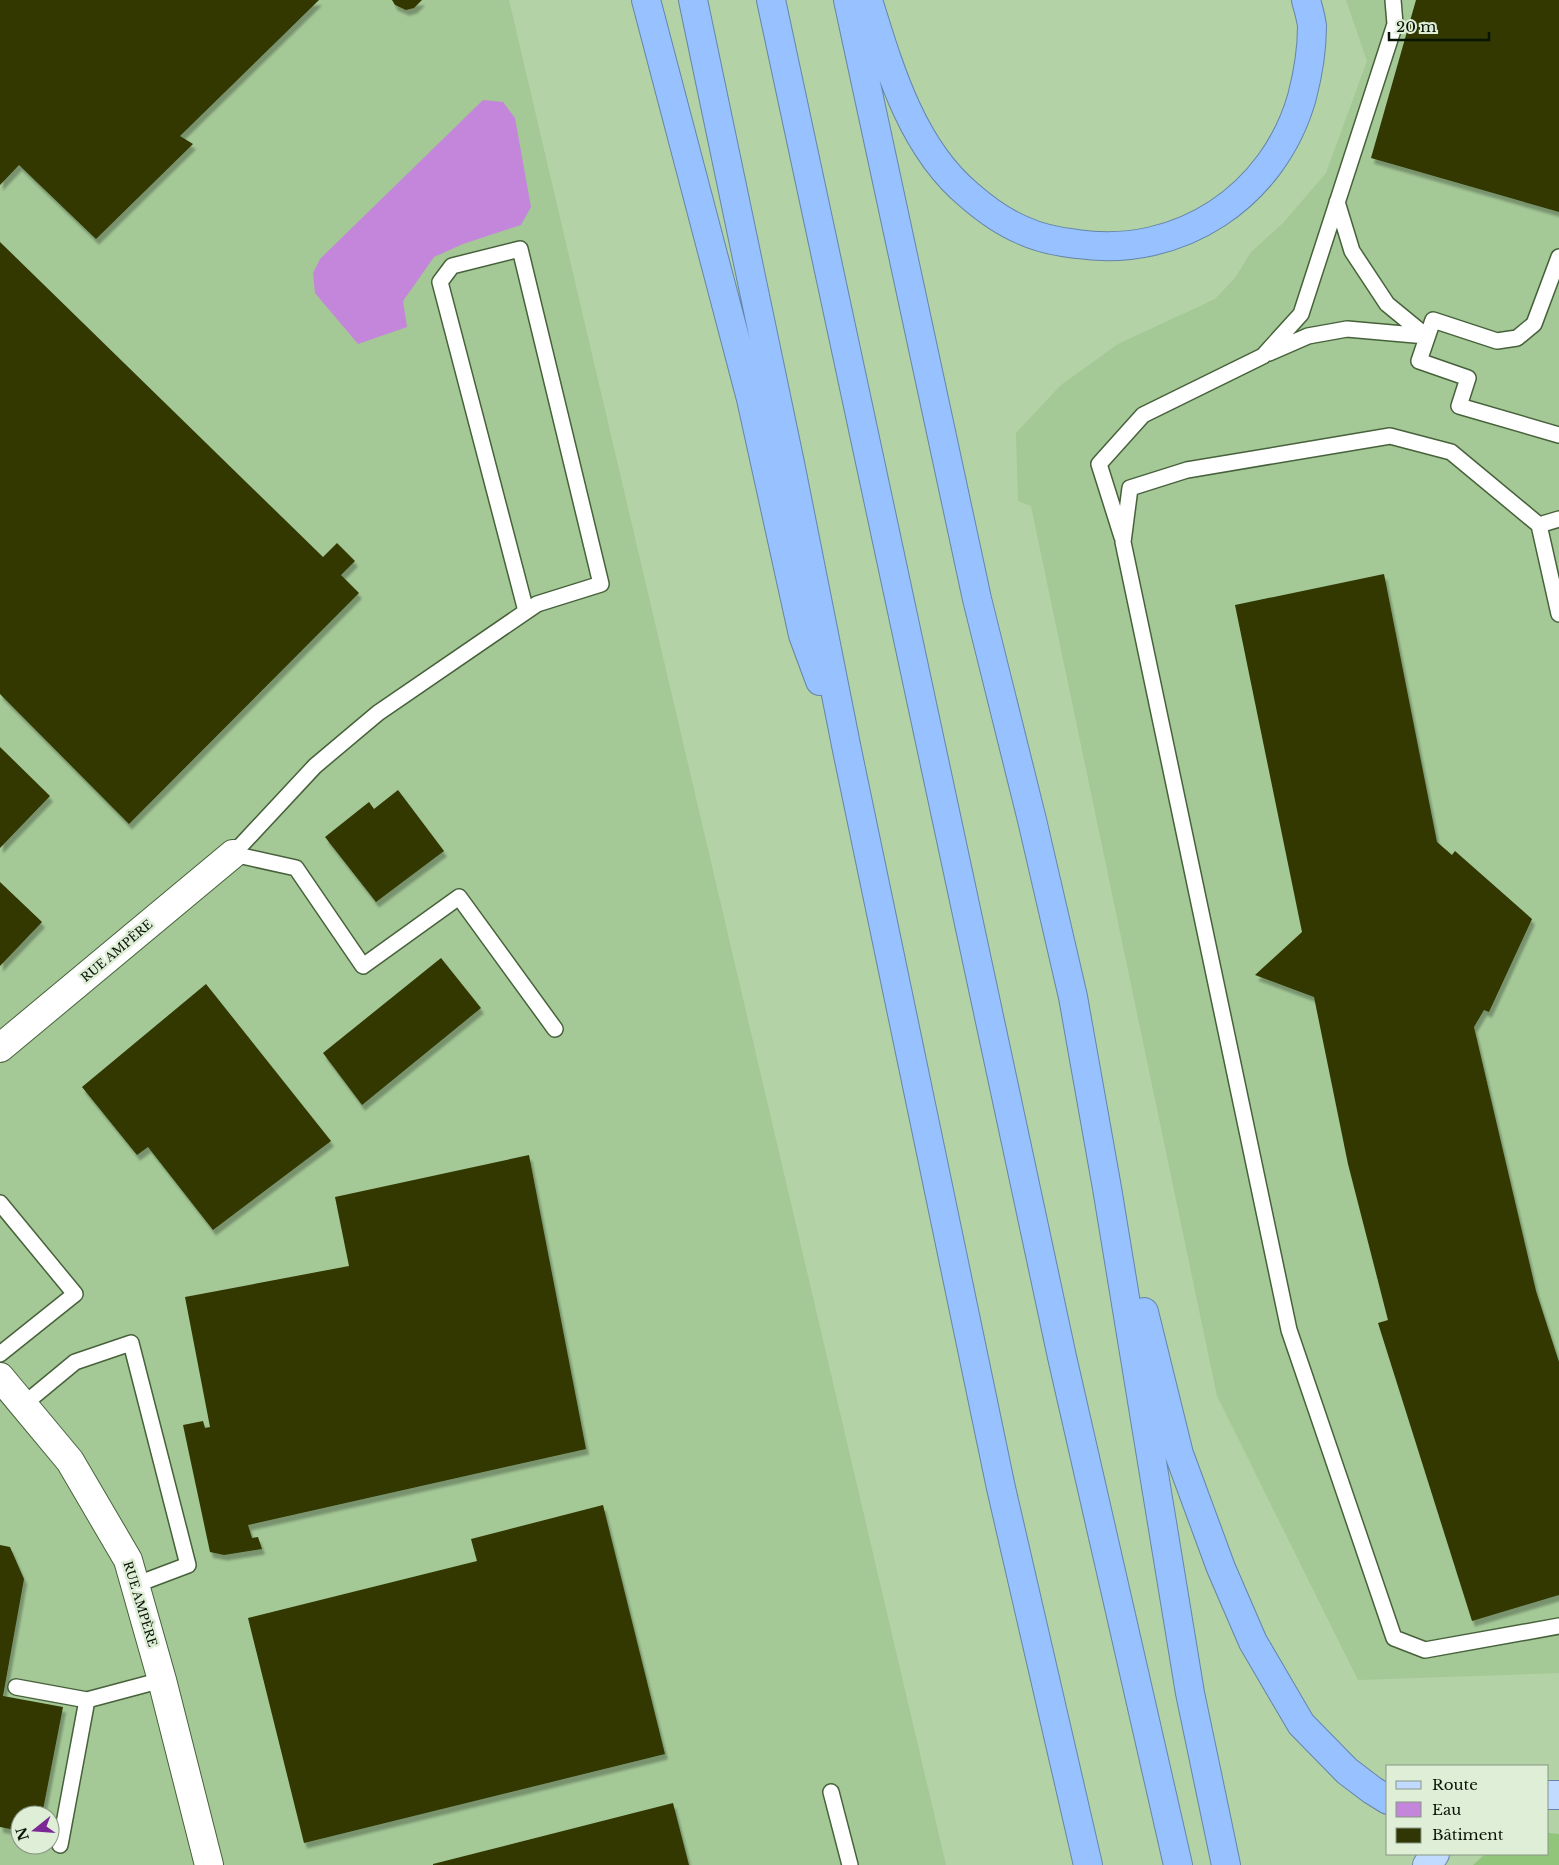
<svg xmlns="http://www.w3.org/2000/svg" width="1559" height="1865" font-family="'Libre Baskerville',serif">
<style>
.built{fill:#a4c896;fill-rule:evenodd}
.green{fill:#90c57a}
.water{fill:#c486da}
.building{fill:#303705;filter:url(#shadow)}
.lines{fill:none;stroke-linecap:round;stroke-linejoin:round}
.lane-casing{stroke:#47623b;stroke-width:18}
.street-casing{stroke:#47623b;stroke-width:30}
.primary-casing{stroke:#6585a8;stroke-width:30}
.highway-casing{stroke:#6585a8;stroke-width:30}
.lane{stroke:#fff;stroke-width:15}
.street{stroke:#fff;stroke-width:28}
.primary{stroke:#c1daff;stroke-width:28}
.highway{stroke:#97c2ff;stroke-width:28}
.labels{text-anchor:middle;stroke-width:5;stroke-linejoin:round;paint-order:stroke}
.street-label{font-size:12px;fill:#091405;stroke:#deeed7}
</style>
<defs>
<filter id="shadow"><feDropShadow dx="3" dy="5.5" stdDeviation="1" flood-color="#0004"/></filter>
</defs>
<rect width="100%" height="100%" fill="#b3d2a6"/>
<!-- built -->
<path class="built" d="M0,0H509L946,1865H0ZM20,1815H50V1845H20Z
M1346,0H1559V1673L1358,1680L1217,1396L1031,506L1018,501L1016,433L1061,385L1118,344L1215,299L1235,278L1251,252L1283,223L1326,173L1367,61Z"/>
<!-- green -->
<path class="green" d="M1548,1833L1559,1834V1865H1473L1485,1854H1548Z"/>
<!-- water -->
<path class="water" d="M483,100L503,102L515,118L531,207L521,225L463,244L434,257L403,301L407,327L358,344L315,293L313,273L320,259Z"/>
<!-- building -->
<path class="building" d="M0,0H319L180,136L193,144L96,239L19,165L0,185Z
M392,0H422L414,8L406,10L395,5Z
M1416,0H1559V212L1371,158Z
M0,242L323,557L337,543L355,561L341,575L359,593L129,824L0,694Z
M1384,574L1437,842L1452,855L1455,851L1532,919L1489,1012L1484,1010L1474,1027L1536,1291L1559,1362V1595L1472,1621L1378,1323L1388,1320L1348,1164L1314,997L1255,975L1302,932L1235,605Z
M0,747L50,796L0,848Z
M398,790L444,851L376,902L325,837L369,802L374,809Z
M0,882L42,922L0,966Z
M441,958L481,1008L362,1105L323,1053Z
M206,984L331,1141L213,1230L148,1147L137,1155L82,1087Z
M529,1155L586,1449L248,1525L252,1538L258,1537L262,1549L224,1555L210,1552L183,1425L203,1421L205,1428L210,1427L185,1297L349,1266L335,1197Z
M603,1505L665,1754L304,1843L248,1618L477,1561L471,1539Z
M0,1545L10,1547L24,1579L3,1696L63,1707L42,1815H20V1831L0,1827Z
M673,1803L689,1865H433V1864Z"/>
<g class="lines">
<!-- lane casing -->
<g class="lane-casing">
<path id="lane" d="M1559,257L1534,324L1517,338L1497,341L1433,320L1419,361L1468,378L1459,406L1559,435
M1269,353L1308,336L1347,329L1426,336L1387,304L1352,251L1337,202
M1539,525L1559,519
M1122,537L1099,464L1143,415L1263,356L1301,314L1395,24L1393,0
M1559,614L1539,525L1451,452L1390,436L1187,470L1130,488L1123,542L1289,1330L1394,1638L1425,1650L1559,1626
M233,854L315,766L378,713L537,604L601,584L520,249L452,266L440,282L526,611
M233,854L296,868L363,966L459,897L555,1029
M0,1203L75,1294L0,1354
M23,1405L75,1362L131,1343L188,1565L135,1585
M16,1687L87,1700
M831,1792L850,1865
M60,1845L87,1700L162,1680"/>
</g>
<!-- street casing -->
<g class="street-casing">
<path id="street" d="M0,1048L233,854
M0,1377L70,1461L128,1560L162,1680L209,1865"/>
</g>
<!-- primary casing -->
<g class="primary-casing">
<path id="primary" d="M1548,1795H1559
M1427,1865L1435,1854"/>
</g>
<!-- highway casing -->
<g class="highway-casing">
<path id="highway" d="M646,0L751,399L803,635L820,681
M693,0L790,463L847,750L1001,1488L1088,1865
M771,0L1062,1357L1178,1865
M848,0L977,599L1032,820L1073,997L1107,1188L1190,1693L1226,1865
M868,0C889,68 912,148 969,195C985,209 1003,222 1022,230C1039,238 1059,242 1077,244C1180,259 1274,196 1302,97C1308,74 1312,50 1312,26C1311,17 1308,8 1306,0
M1144,1312L1179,1454L1221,1568L1253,1642L1301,1724L1347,1771L1372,1790L1388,1800"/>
</g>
<!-- lane -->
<use href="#lane" class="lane"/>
<!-- street -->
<use href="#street" class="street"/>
<!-- primary -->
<use href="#primary" class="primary"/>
<!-- highway -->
<use href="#highway" class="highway"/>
</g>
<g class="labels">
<!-- street labels -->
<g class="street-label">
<text transform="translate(117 951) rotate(-40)" y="4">RUE AMPÈRE</text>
<text transform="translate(140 1604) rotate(73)" y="4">RUE AMPÈRE</text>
</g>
</g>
<!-- legend -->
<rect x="1386" y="1765" width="162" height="90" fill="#deeed7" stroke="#899783"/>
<rect x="1396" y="1781" width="25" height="8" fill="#c1daff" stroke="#899783"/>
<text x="1432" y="1790" font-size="15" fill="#091405">Route</text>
<rect x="1396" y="1802" width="25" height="15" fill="#c486da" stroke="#899783"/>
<text x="1432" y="1815" font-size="15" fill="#091405">Eau</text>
<rect x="1396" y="1828" width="25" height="15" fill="#303705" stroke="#899783"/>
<text x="1432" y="1840" font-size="15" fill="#091405">Bâtiment</text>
<!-- north arrow -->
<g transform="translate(35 1830) rotate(253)"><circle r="24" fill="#deeed7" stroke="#899783"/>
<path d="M0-4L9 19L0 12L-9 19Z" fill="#7c2796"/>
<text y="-8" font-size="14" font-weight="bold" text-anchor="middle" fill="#091405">N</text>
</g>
<!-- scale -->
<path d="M1389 32v8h100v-8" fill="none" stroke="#091405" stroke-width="2.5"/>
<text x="1396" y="32" font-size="15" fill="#091405" stroke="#deeed7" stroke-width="4" paint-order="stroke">20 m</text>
</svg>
